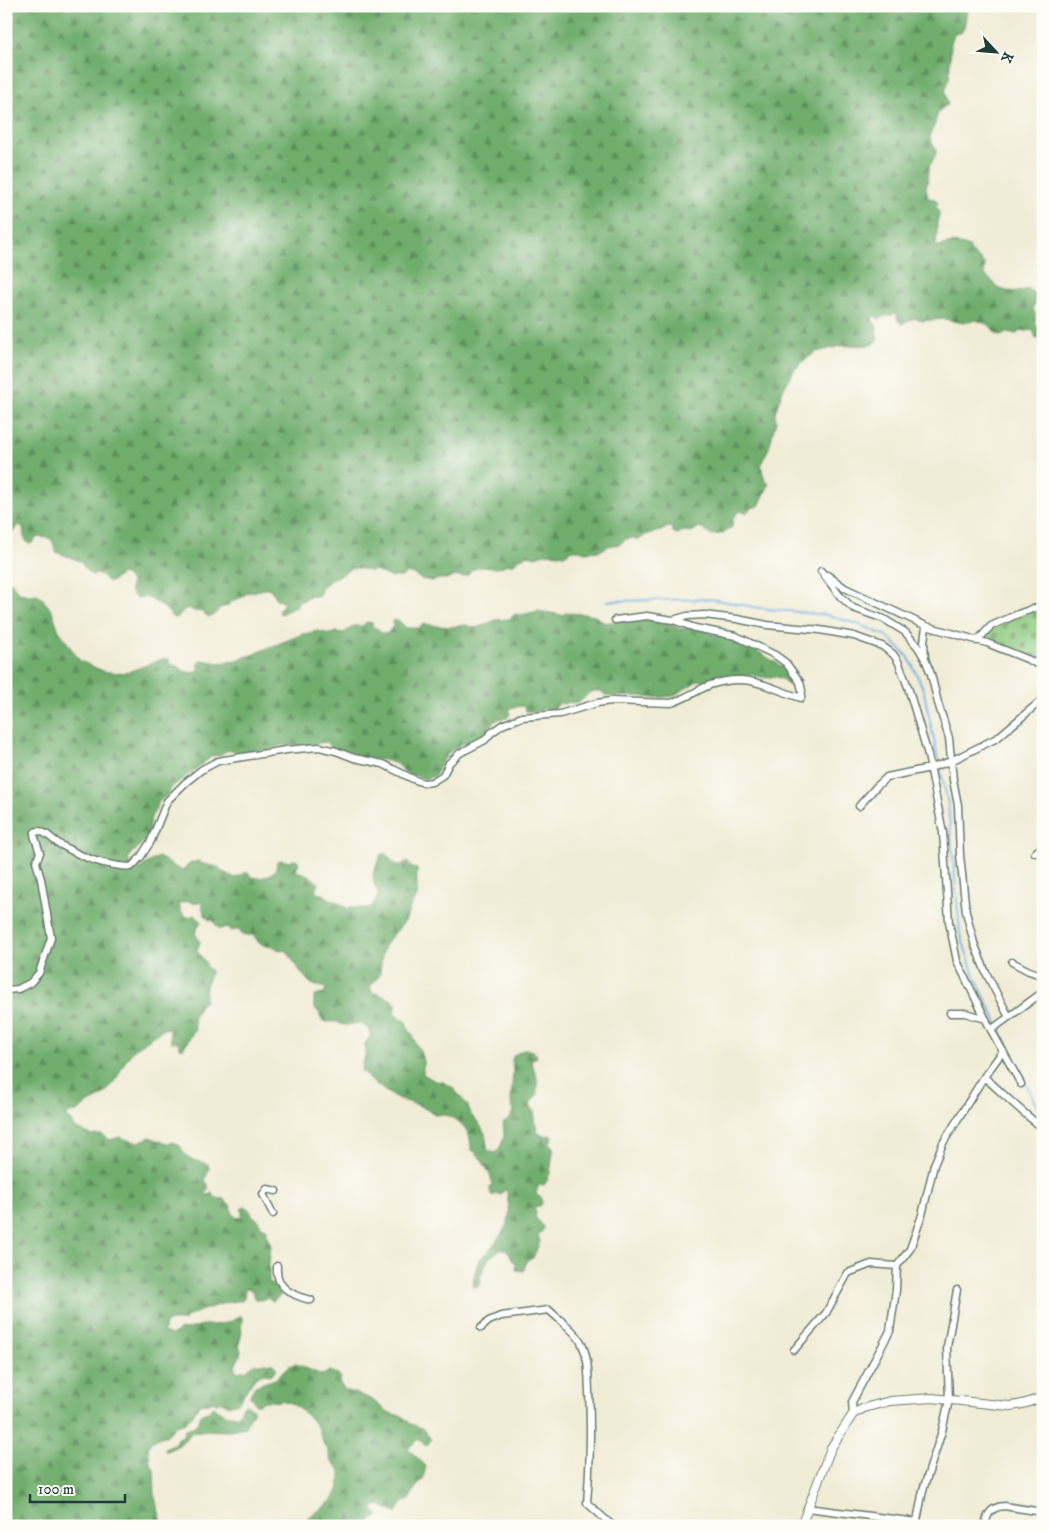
<svg xmlns="http://www.w3.org/2000/svg" width="1049" height="1532" font-family="'IM FELL DW Pica',serif">
<style>
.forest{fill:url(#forest-firs);stroke:#487550}
.cemetery{fill:url(#cemetery-stones);stroke:#558359}
.lines{fill:none;stroke-linecap:round;stroke-linejoin:round}
.stream{stroke:#6db0e2;stroke-width:2}
.minor-casing{stroke:#687a6d;stroke-width:9}
.tertiary-casing{stroke:#687a6d;stroke-width:10}
.minor{stroke:#fff;stroke-width:6}
.tertiary{stroke:#fff;stroke-width:8}
</style>
<defs>
<pattern id="forest-firs" width="22" height="20" patternUnits="userSpaceOnUse" patternTransform="scale(1.25)"><rect width="22" height="20" fill="#70ad6d"/><path d="M5 1l3.5 6h-7zM16 11l3.5 6h-7z" fill="#5b8e5a"/></pattern>
<pattern id="cemetery-stones" width="16" height="16" patternUnits="userSpaceOnUse" patternTransform="scale(1.25)"><rect width="16" height="16" fill="#8bc97e"/><path d="M2 7V4a2 2 0 0 1 4 0v3zM10 15v-3a2 2 0 0 1 4 0v3z" fill="#71a468"/></pattern>
</defs>
<rect width="100%" height="100%" fill="#fdfcf7"/>
<filter id="ink" filterUnits="userSpaceOnUse"><feTurbulence type="fractalNoise" baseFrequency=".02" numOctaves="2"/><feDisplacementMap in="SourceGraphic" scale="10" xChannelSelector="R" yChannelSelector="G"/><feConvolveMatrix kernelMatrix="1 2 1 2 8 2 1 2 1" color-interpolation-filters="sRGB"/></filter>
<filter id="wash" filterUnits="userSpaceOnUse"><feTurbulence type="fractalNoise" baseFrequency=".0096" numOctaves="4" result="noise"/><feDisplacementMap in="SourceGraphic" scale="20" xChannelSelector="R" yChannelSelector="G"/><feGaussianBlur stdDeviation="1.12" result="paint"/><feColorMatrix in="noise" values="0 0 0 0 0 0 0 0 0 0 0 0 0 0 0 0 0 1.4 0 .05"/><feComposite in="paint" operator="in"/></filter>
<g filter="url(#wash)">
<rect width="100%" height="100%" fill="#f1ecd6"/>
<!-- forest -->
<path class="forest" d="M6,6H969C964,15 967,25 961,33H957L953,37L951,43L949,80L945,92L948,105C939,108 937,115 935,123C934,129 929,132 930,138C931,143 937,148 936,153C935,157 931,163 929,167C927,174 929,180 926,187L928,198L935,199L938,202L936,206L939,212V216L937,223V231L936,246L940,247C949,241 960,243 969,247C972,255 980,258 985,265C983,277 985,274 992,281C994,283 995,285 997,287C1005,293 1019,292 1028,289L1037,295L1043,294V301L1036,302L1033,308C1033,310 1035,312 1035,315C1036,322 1033,325 1043,328V338L1036,339L1034,332L1031,330L1026,331L1023,330L1016,334L1008,332L1001,336L997,334L989,325L976,320L963,323L944,319L923,321L915,318L901,324L897,319V314L894,313L892,315L883,317L880,319L877,318L875,315L872,319L877,327L876,333L878,340L871,345L840,346L816,352L801,363L793,372L782,392L775,413L776,421L769,448L761,464L763,474L766,482L769,484L759,506L751,508L746,513L740,511L733,518L732,527L721,534L710,535L700,527L691,532L683,531L677,534L673,532L672,527H668L661,531L645,535L639,540L634,538L626,539L620,544L608,546L600,551L585,552L580,550H572L564,555C551,552 548,553 535,557C527,553 520,557 514,564H508L498,568L478,567L471,571L468,575L463,577L456,576L446,579H439L432,581L421,579L411,573L405,574L402,577H390L374,570L370,571L358,568H351L341,575L333,578L322,587L319,596H309L304,600L297,603V606L281,614L278,612L284,603L275,598V595L269,588L247,593L243,597L234,600L227,606L220,608L213,616L209,617L202,612L194,611L189,608L185,609L177,618L172,617C167,609 159,603 150,599C141,594 135,604 130,589C133,582 129,575 121,574L111,582L107,581L100,574L92,575C84,570 85,566 80,561L56,552L53,542L50,538L38,537L32,543H28L24,537L23,527L20,525L13,531H6Z
M6,579L12,582C15,593 27,597 37,594L41,597L52,611L59,631L80,661L103,671L116,673L128,672L163,659H168L173,665L179,666L183,671L194,673L198,670L199,663L202,660L219,663L237,661L245,657L255,654L263,650L303,634L318,631L330,634L336,632L344,633L354,626H362L367,622L372,623L373,628H377L382,633L387,634L394,625L392,621C401,618 400,624 407,628H419L423,624L449,627L466,625L476,628L496,620L509,619L515,614L522,615L538,611L562,615L566,613L585,614L595,616L605,623L644,616L666,621L679,629L696,628L748,645L787,670L789,672V679L791,681L790,685H788L782,679L774,676L767,678L752,675L745,676L738,675L722,679H713L706,682L699,680L673,696L653,698L639,696L613,697L605,695L601,691H597L590,692L581,701L574,704L569,702L564,704L560,703L554,709H544L536,712L526,711L523,706L513,707L509,710L510,714L507,718C493,717 489,729 481,738C475,738 472,740 466,742C448,749 443,759 435,776L425,779L418,776L407,774L395,763L384,760L362,758L359,756L339,750L330,746L326,742C317,743 308,745 299,746C296,746 294,744 291,745C288,745 282,745 279,746C275,747 270,751 265,752L260,749L256,752C254,752 252,751 249,751C242,752 238,757 232,750L226,751L220,755L212,756C200,766 186,776 173,786C170,789 170,793 166,796C163,798 160,801 157,804L156,809L151,817L148,836L136,850L131,853L128,860L130,863L140,869L146,864L158,857C167,860 173,868 182,870L191,863L198,861L203,864L219,867L221,871L235,878L240,876L243,873H249L250,876C260,880 269,877 276,869L277,862L281,860L290,862L294,860L298,861L299,863L296,871L309,875L318,883L315,891L319,894H323L333,901H337L348,909L351,907L369,909L377,899L378,892L374,885L373,874L381,854H386C390,857 393,867 400,865C402,865 404,863 407,862L412,868L417,869V896L410,907L406,920L386,943L382,955L380,975L370,987L372,992C381,996 390,996 397,1005L394,1012L395,1014L406,1021L408,1029L413,1035L415,1043L419,1048L423,1060V1074L435,1081L443,1082L453,1088L463,1100L467,1104L471,1115L478,1122L485,1134L488,1151L496,1153C500,1148 505,1138 504,1132C504,1129 503,1126 503,1123L508,1120L512,1114L513,1109L511,1103L513,1071L512,1059L514,1055L525,1049L533,1051L536,1054L537,1057L532,1059L531,1062C534,1068 535,1072 537,1078C538,1083 536,1089 537,1095L531,1102L530,1106L534,1110L537,1133L545,1136L550,1135L552,1137L550,1143L554,1149C550,1162 553,1174 544,1185H539L536,1192L537,1196L541,1197L542,1204L540,1206L534,1207L536,1213L535,1217L543,1226V1230L538,1236L540,1241L533,1258L526,1261L524,1271L516,1270V1263L512,1260C510,1254 507,1248 500,1249L488,1259L480,1276L481,1283L477,1288L473,1286C474,1277 475,1267 480,1259C483,1255 488,1252 491,1248C503,1231 513,1223 508,1202C507,1197 508,1194 506,1190H504L501,1195L498,1194L491,1196L490,1188L493,1183C488,1170 482,1157 471,1149C471,1144 470,1137 468,1133C464,1123 446,1112 437,1115L418,1105L399,1099L385,1091L368,1078L366,1074L361,1071L366,1052L365,1044L370,1037V1030L361,1023C353,1023 344,1028 337,1022C329,1021 320,1025 320,1013L314,1008V997L325,992L326,988C322,986 318,987 314,985C307,983 292,959 287,951L277,949L275,947L266,946L258,942L256,938L252,935H242L239,929L232,931L226,927C217,931 219,928 214,922C209,916 212,924 207,918C203,913 202,907 203,902C197,903 194,905 189,901L182,903L178,902C181,912 183,920 195,915L201,921L195,933L200,942L197,951L206,963V967L210,970L211,973C206,981 205,992 205,1001L200,1005L193,1018L195,1029L183,1049L180,1048L178,1042H171L169,1029L165,1028L134,1049L123,1065L118,1076L107,1091L99,1098L85,1105L78,1112L68,1113L67,1117L72,1121L73,1127L91,1135H103L110,1140L120,1137C134,1142 136,1145 150,1137L167,1144L173,1142C185,1146 180,1152 188,1157C194,1161 201,1162 208,1164L209,1169L205,1179L206,1182L208,1184V1189L205,1194L208,1195L212,1193C214,1198 219,1199 224,1199L226,1202L231,1205L232,1212L236,1218L242,1216V1208L247,1207L253,1216L257,1219L262,1227H265L267,1229V1236L271,1245L269,1263V1281L273,1286L278,1287L281,1295L273,1301L267,1298L260,1300L256,1299L252,1291L248,1288L245,1289L244,1299L242,1301C231,1300 199,1310 190,1316C187,1317 186,1319 184,1321H172L166,1323L163,1332L172,1335L180,1329L184,1330L203,1325H214L227,1323L232,1321L240,1315C244,1319 243,1321 241,1326L242,1330L239,1345L241,1352L235,1367L237,1372L247,1370L254,1364H260L266,1363L273,1364L277,1369L272,1374L268,1375L265,1374L255,1377L238,1403L228,1406L220,1401L217,1403L212,1401L209,1403L199,1404L193,1415L185,1422L176,1426L166,1436H163L151,1442L148,1447L150,1463L154,1469L155,1498L163,1526H6Z
M296,1364L322,1375L331,1371L341,1377L340,1383L344,1390C346,1390 369,1398 371,1399C379,1405 391,1417 401,1415L411,1424L422,1428C425,1433 429,1435 431,1440L426,1446L418,1439L408,1449L426,1466L423,1479L414,1490L409,1500L404,1502L396,1513L380,1505L374,1507L372,1510L378,1514V1517L371,1520L368,1526H285C291,1522 297,1524 304,1521C308,1519 310,1516 313,1514C332,1503 341,1494 341,1471L331,1460L327,1448L324,1445L318,1429L311,1419L293,1404L281,1400C275,1403 271,1400 266,1401C261,1402 260,1405 255,1404L253,1398L250,1397V1395L255,1386L275,1379L288,1366Z
M246,1404L254,1410L245,1427L226,1431L207,1430L193,1432L179,1445L167,1451H165L166,1447L175,1444L177,1438L182,1437L186,1429L195,1426L202,1414L207,1412L213,1407C220,1412 232,1419 240,1413L242,1407Z"/>
<!-- cemetery -->
<path class="cemetery" d="M1043,608V666L986,639V633C1004,622 1023,615 1043,608Z"/>
<g class="lines">
<!-- stream -->
<path class="stream" d="M607,601L711,599L759,608L827,615L858,624L887,636L909,658L923,688L939,763
M940,767L948,804L960,933L973,972L1038,1109L1043,1115"/>
</g>
</g>
<g filter="url(#ink)">
<g class="lines">
<!-- minor casing -->
<g class="minor-casing">
<path id="minor" d="M821,571L840,596L853,608L884,619L905,632L918,647L925,659L931,674L938,703L949,738L953,780L958,805L960,855L966,912L974,943L986,973L1009,1017
M827,575L845,588L926,626L987,643L1027,659L1043,667
M615,620L647,616L673,620L687,616L704,615L737,619L767,625L820,630L854,636L882,646L893,654L898,661L908,687L928,755L943,833L949,922L957,961L991,1030L1021,1084
M977,641L991,626L1018,614L1043,605
M925,658L924,642L926,626
M859,806L876,787L887,777L930,768L951,761L997,738L1043,699
M1035,853L1043,846
M1042,958L1041,975L1043,992
M1012,962L1029,971L1041,975
M6,990L18,989L30,983L39,973L51,938L41,879L36,862L40,853L34,835L35,832L39,831C47,832 53,841 61,845C86,859 102,865 131,867L140,858L151,841L167,801L185,783L201,770L218,761L286,750L319,747L336,751L354,758L383,764L413,779L424,783L432,782L443,775L449,763L460,753L485,740L491,733L502,725L522,717L560,714L597,703L611,701L671,703C685,699 697,690 710,685C749,672 766,687 801,698L802,691L800,682L786,663L775,655L736,636L695,628L673,620
M950,1013H965L986,1019
M991,1030L1043,992
M984,1077C1004,1094 1022,1113 1043,1128
M273,1214L263,1194L267,1189L276,1191
M277,1266C275,1288 293,1296 311,1300
M481,1328L489,1321L501,1316L549,1310C559,1320 575,1330 581,1342C589,1358 588,1374 589,1391C591,1429 590,1465 587,1503L613,1526
M794,1350L826,1313L848,1273L871,1264L897,1266
M853,1414L852,1402L890,1331L896,1290L897,1266L910,1249L922,1215L934,1165L943,1143L984,1077L1003,1051
M807,1508L917,1522
M916,1526L923,1490L942,1431L949,1400L947,1347L957,1290
M985,1526C987,1514 991,1507 1004,1506L1043,1512"/>
</g>
<!-- tertiary casing -->
<g class="tertiary-casing">
<path id="tertiary" d="M801,1526L831,1448L853,1414L864,1408L890,1401L932,1398L1009,1406C1022,1405 1032,1402 1043,1396"/>
</g>
<!-- minor -->
<use href="#minor" class="minor"/>
<!-- tertiary -->
<use href="#tertiary" class="tertiary"/>
</g>
</g>
<!-- margin -->
<rect width="1049" height="1532" fill="none" stroke="#fdfcf7" stroke-width="25"/>
<!-- north arrow -->
<g transform="translate(996 52) rotate(116)" stroke="#fdfcf7" stroke-width="4" paint-order="stroke">
<path d="M0-4L9 19L0 12L-9 19Z" fill="#1f3d34"/>
<text y="-8" font-size="14" font-weight="bold" text-anchor="middle" fill="#1f3d34">K</text>
</g>
<!-- scale -->
<path d="M30 1494v8h95v-8" fill="none" stroke="#1f3d34" stroke-width="2.5"/>
<text x="38" y="1494" font-size="15" fill="#1f3d34" stroke="#fdfcf7" stroke-width="4" paint-order="stroke">100 m</text>
</svg>
